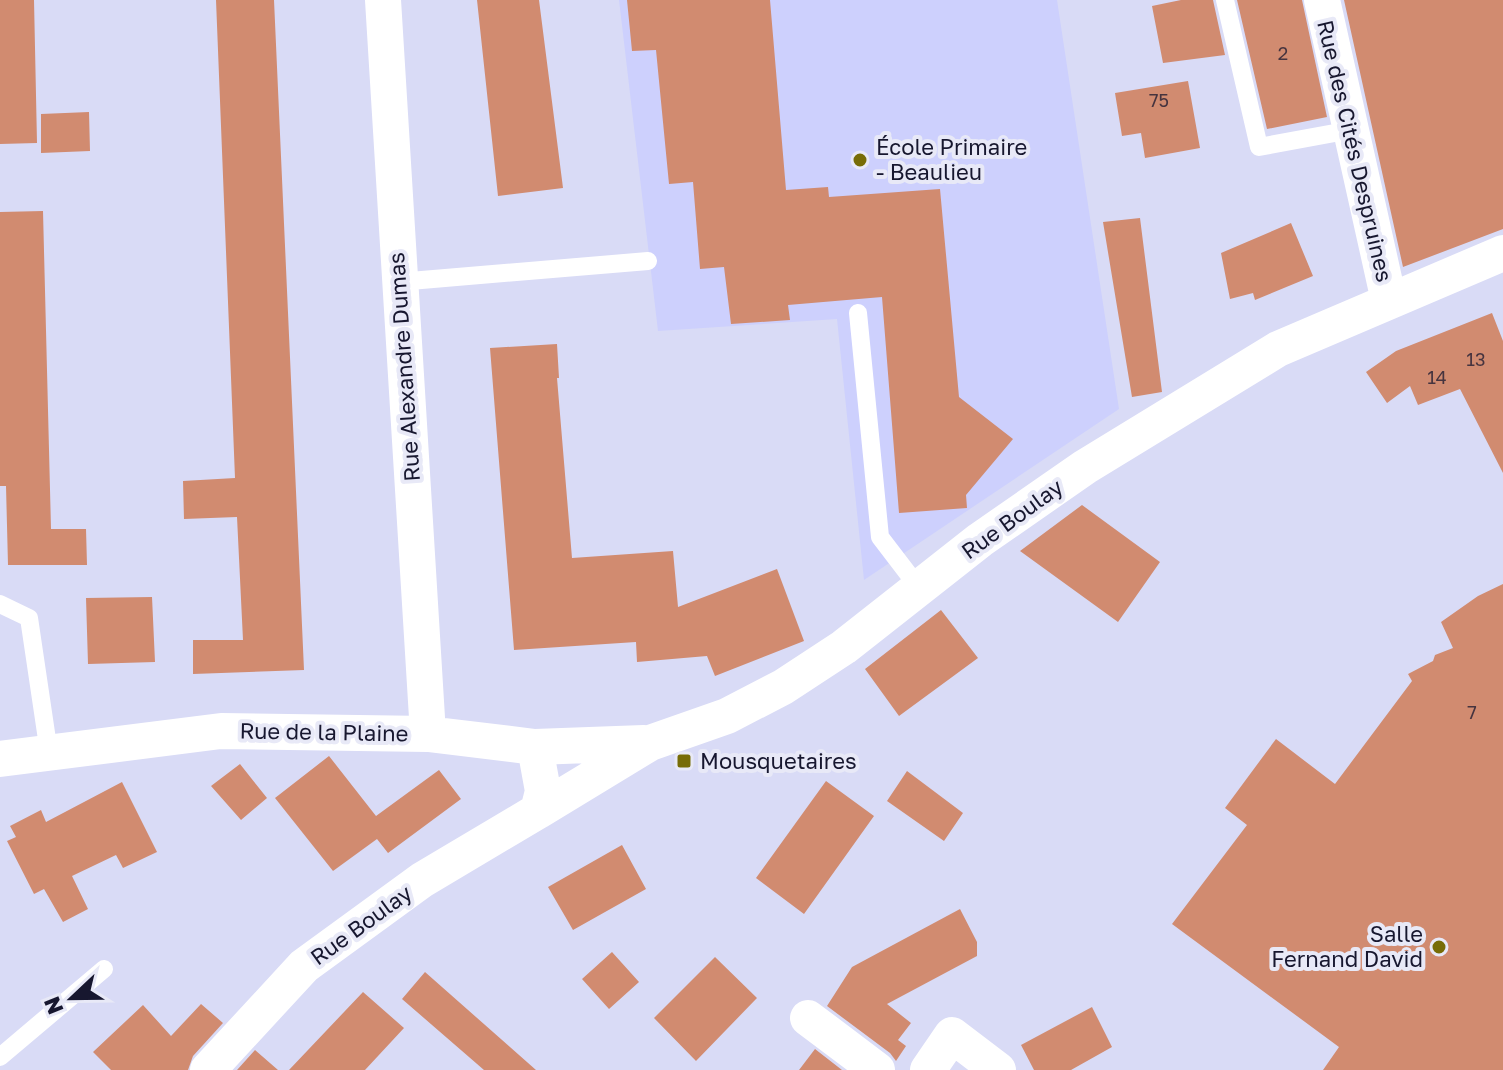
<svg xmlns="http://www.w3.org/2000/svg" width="1503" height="1070" font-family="'Golos Text',sans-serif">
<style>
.built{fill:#cdd0fd}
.building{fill:#d18b70}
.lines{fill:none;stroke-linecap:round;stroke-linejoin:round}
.service{stroke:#fff;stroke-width:18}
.minor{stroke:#fff;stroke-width:36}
.poi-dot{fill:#776c07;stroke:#e8e9f7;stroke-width:3}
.labels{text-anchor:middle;stroke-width:8;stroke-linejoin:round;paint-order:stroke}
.number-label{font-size:18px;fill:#46343f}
.poi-label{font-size:22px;fill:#17172f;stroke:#e8e9f7;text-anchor:start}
.street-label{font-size:22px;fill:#17172f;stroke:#e8e9f7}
</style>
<rect width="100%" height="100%" fill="#d9dbf6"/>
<!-- built -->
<path class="built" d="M619,0H1057L1119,409L864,580L837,319L658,331Z"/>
<!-- building -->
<path class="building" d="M0,0H34L37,143L0,144Z
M216,0H274L304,670L193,674V640H243L237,517L184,519L183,481L235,478Z
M477,0H539L563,188L498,196Z
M627,0H770L786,190L828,187L829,197L940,189L959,397L1013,439L966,495L967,508L899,513L882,297L788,305L790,320L731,324L724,267L700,269L693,182L669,184L656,50L632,51Z
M1181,0H1213L1225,55L1163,63L1152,6Z
M1237,0H1302L1327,117L1267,129Z
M1344,0H1503V229L1403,267Z
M1188,81L1200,148L1145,158L1141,133L1122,136L1115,93Z
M89,112L90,151L41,153V114Z
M43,211L51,529H86L87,565H8L6,486H0V212Z
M1140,218L1162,392L1132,397L1103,222Z
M1291,223L1313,276L1255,300L1253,293L1230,299L1221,253Z
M1492,313L1503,341V473L1460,389L1418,405L1410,386L1387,403L1366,372L1396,351Z
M557,344L559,378H557L572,558L673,551L678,607L777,569L804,641L715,676L707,656L637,662L636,642L514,650L490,348Z
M1082,505L1160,562L1118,622L1020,551Z
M1503,584V1070H1323L1339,1047L1172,924L1247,825L1225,808L1276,739L1335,784L1412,681L1408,674L1433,661L1435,655L1453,648L1441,622L1478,596Z
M152,597L155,662L88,664L86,598Z
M941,610L978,658L899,716L865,669Z
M329,756L376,816L439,770L461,799L388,853L377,839L333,871L275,798Z
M240,764L267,798L241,820L211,786Z
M907,771L963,813L944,841L887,801Z
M826,781L874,816L804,914L756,878Z
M122,782L157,852L123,868L116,855L72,876L88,909L63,922L44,889L34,894L7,841L16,837L10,826L41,810L46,822Z
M622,845L646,889L573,930L548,887Z
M960,909L977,942V956L887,1004L911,1023L898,1040L906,1046L896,1061L890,1053L827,1006L852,967Z
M612,952L639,982L609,1009L582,979Z
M715,957L757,998L696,1061L654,1018Z
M425,972L536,1070H484L402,999Z
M363,992L404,1028L365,1070H289Z
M201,1004L223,1023L193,1056L188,1070H111L93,1052L143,1005L171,1036Z
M1092,1007L1112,1047L1071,1070H1034L1021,1045Z
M815,1049L842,1070H799Z
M255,1050L278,1070H237Z"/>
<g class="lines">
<!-- service -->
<path class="service" d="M1225,0L1259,147L1351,130
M398,282L648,261
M858,313L880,537L919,588
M0,604L29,618L49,753
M0,1057L104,969"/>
<!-- minor -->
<path class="minor" d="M383,0L428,734
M1322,0L1389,301
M0,759L221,731L428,734L535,747L644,743
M538,811L650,743L727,716L783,687L844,647L980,540L1085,467L1278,349L1503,253
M808,1018L877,1070
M208,1070L304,966L422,880L538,811L543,791L535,747
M928,1070L952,1035L998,1070"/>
</g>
<!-- markers -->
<g class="poi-dot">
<circle cx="860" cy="160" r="8"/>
<rect x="676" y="753" width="16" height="16" rx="4"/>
<circle cx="1439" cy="947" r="8"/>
</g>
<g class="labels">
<!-- number labels -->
<g class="number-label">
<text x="1283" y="60">2</text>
<text x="1159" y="107">75</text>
<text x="1476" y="366">13</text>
<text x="1437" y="384">14</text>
<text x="1472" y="719">7</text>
</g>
<!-- poi labels -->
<g class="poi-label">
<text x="876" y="155">École Primaire<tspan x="876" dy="25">- Beaulieu</tspan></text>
<text x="700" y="769">Mousquetaires</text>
<text x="1423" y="942" text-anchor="end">Salle<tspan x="1423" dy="25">Fernand David</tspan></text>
</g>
<!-- street labels -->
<g class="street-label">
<text transform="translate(1355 151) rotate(77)" y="8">Rue des Cités Despruines</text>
<text transform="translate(404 367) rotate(-94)" y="8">Rue Alexandre Dumas</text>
<text transform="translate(1012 519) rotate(-36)" y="8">Rue Boulay</text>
<text transform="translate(324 732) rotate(1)" y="8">Rue de la Plaine</text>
<text transform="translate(361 925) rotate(-36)" y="8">Rue Boulay</text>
</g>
</g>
<!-- north arrow -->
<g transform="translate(72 998) rotate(248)" stroke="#e8e9f7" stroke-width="6" paint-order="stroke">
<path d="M0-6L14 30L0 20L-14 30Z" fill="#17172f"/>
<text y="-12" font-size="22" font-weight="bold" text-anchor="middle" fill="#17172f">N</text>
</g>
</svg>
